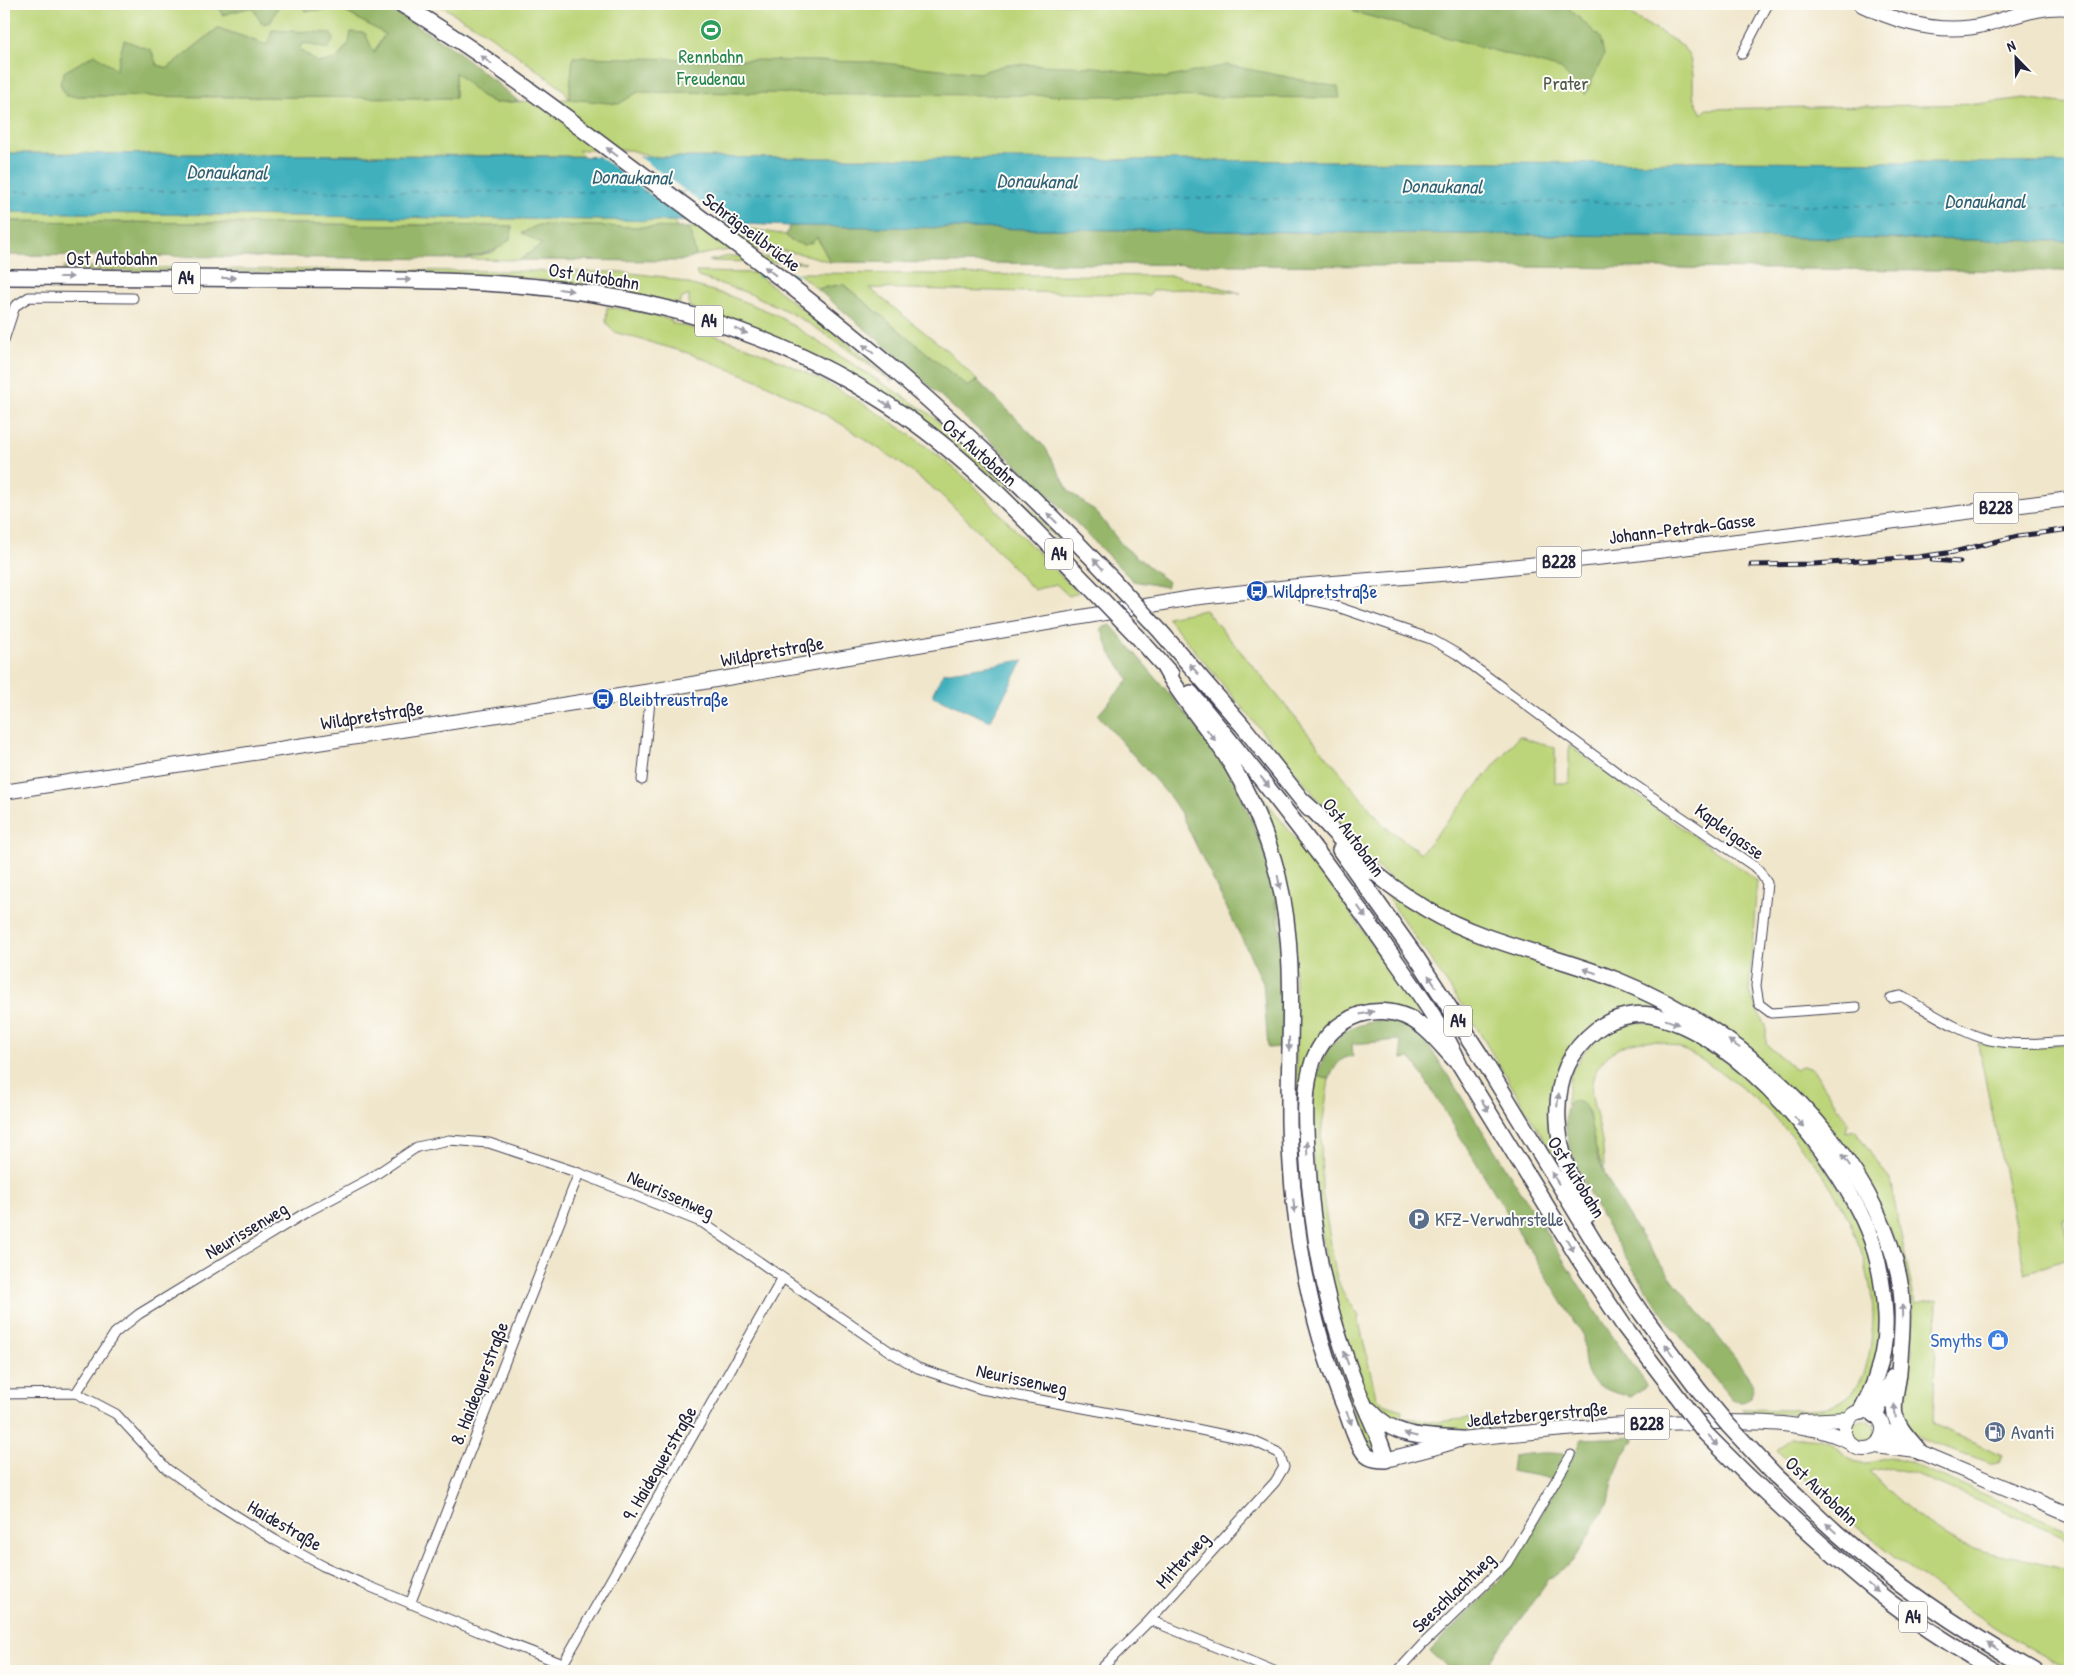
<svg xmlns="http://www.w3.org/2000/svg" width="2074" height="1675" font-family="'Patrick Hand',sans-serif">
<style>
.green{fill:#bdd57a;stroke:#707c5a}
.forest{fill:#96b66a;stroke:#5c6c52}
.water{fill:#41b0bd;stroke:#32697c}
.pier{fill:#f0e6cb}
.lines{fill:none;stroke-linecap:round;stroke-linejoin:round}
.stream{stroke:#41b0bd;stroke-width:3}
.ferry{stroke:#306276;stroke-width:1;stroke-dasharray:6 5;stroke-linecap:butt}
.minor-casing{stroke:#413f51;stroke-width:11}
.primary-casing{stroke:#413f51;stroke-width:16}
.motorway-casing{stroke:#413f51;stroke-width:18}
.minor{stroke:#fff;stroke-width:9}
.primary{stroke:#fff;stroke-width:14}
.motorway{stroke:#fff;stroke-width:15}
.rail-casing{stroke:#22223b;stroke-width:5}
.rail{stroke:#fdfcf7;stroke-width:3;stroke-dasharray:9;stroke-linecap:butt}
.motorway-bridge-casing{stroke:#413f51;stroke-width:18;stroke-linecap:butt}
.motorway-bridge{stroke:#fff;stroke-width:15}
.oneway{fill:#9c9ca7}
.labels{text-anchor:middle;stroke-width:4;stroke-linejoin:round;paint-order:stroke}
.shield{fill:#fdfcf7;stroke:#646373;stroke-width:1}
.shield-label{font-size:18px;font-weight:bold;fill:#22223b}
.leisure-label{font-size:19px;fill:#27864d;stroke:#fdfcf7}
.park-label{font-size:19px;fill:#50584e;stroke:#fdfcf7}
.street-label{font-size:19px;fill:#22223b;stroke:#fdfcf7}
.transit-label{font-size:19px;fill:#164399;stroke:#fdfcf7;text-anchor:start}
.service-label{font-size:19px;fill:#4e5e75;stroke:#fdfcf7;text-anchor:start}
.shop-label{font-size:19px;fill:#366cbe;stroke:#fdfcf7;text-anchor:end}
.water-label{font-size:20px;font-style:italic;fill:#306276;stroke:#fdfcf7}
</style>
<rect width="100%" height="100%" fill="#fdfcf7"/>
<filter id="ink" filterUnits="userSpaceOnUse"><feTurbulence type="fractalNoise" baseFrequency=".02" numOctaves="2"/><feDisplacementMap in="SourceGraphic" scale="10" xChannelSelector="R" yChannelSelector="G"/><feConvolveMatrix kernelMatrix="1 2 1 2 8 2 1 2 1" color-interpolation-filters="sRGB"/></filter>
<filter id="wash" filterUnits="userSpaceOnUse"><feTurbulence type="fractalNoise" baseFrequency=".0096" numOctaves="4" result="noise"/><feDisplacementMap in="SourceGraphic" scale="20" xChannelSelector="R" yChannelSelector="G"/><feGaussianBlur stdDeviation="1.12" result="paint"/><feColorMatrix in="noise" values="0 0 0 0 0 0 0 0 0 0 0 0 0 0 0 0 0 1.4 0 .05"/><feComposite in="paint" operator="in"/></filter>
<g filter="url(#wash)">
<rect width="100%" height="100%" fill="#f0e6cb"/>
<!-- green -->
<path class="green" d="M4,4H346L343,10L385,34L373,53L349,43L337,59L317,63L299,49L303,42L334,39L267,45L218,28L168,68C136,61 92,76 60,83L66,96L455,98V71L480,95L495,103L569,99L564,90L490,35L438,4H1619L1617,7L1682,45L1690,58L1693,74V96L1702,114L1707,109L1978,104L2024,98L2070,104V163L1693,161L1647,163L655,157L630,150H578L584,156L4,153Z
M4,212L674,221L677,228L538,225L542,244L520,260L465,259L493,252L510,239L512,226L4,221Z
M733,226L786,235L791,241L816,236L830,262C787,247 741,245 696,256L689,228Z
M729,256L781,258L791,261L806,263L708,261Z
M64,267L211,268L213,270L218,269L375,270L378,272L381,270L621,272L665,277L730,296L775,314L930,414L1020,498L1069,548L1072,555C1035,517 997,479 956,446C878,382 786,335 689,307V295L681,299L679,304L593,286L511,277L442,274L63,270Z
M696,272L755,273L802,309L804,307L893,382C852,353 810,320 764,300C743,290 720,284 698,277Z
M798,273L1176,276L1241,293L1188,289L1153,290L1150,295L869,288L949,352L977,380L968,387L843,284L817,289Z
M607,307L631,310L672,320V323C778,350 877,404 961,474C976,486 988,501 1001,515C1027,541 1052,567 1078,593L1069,596L1056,584L1034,590L981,533L939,493L899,462L843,425L816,409L760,381L688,353L614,332L606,322Z
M1205,610L1253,666L1384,826L1421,853L1519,736L1555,748V783H1569V745L1678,825L1757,880L1749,992L1766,1028V1044L1796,1070L1802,1066L1813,1069L1848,1123L1846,1132L1855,1130L1890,1180L1915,1304L1937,1300L1933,1424L2002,1456L1999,1463L1994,1464L1927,1441L1909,1432L1902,1420L1901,1405L1912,1352L1913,1314L1906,1274L1896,1244L1863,1174L1715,1025L1477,929L1402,889L1352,844L1309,788L1167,617Z
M1245,774L1332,886L1418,1012L1417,1015L1363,1009L1309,1062V1217L1378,1451L1374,1453L1370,1452L1335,1366L1315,1293L1302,1219L1297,1139L1295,974L1244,777Z
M1380,886C1393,889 1406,902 1418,909C1437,920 1456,928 1477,936C1538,960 1604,974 1662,1005C1690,1020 1717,1036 1741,1055C1842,1134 1942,1272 1876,1403L1870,1400C1884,1372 1892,1342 1890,1309C1887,1258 1866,1212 1840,1169C1803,1109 1724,1027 1653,1011C1637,1008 1619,1013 1605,1020C1589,1028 1574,1041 1565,1058C1552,1082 1549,1117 1555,1143C1558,1151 1565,1163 1563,1171L1472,1020Z
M1643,1022L1672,1028L1708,1047L1752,1082L1788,1116L1844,1195L1866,1239L1878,1279L1882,1321L1877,1365L1858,1402L1840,1413L1829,1417L1744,1412L1743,1409C1766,1409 1816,1413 1836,1404C1861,1393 1868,1367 1871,1342C1872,1333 1873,1324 1873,1315C1872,1278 1858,1236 1841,1204C1824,1172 1799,1143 1774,1117C1752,1093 1700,1054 1669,1044C1642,1035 1608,1045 1595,1073C1586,1092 1597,1111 1600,1131C1603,1145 1604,1158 1604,1172L1592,1137L1589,1111L1571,1101L1566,1106L1571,1073L1586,1049L1602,1035L1620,1026Z
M1978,1044H2070V1218L2063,1220L2069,1252L2064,1260L2025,1273Z
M1316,1076L1329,1079L1321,1134L1322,1191L1336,1275L1343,1293L1359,1316L1357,1321L1360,1326L1376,1397L1384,1404L1402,1410L1400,1417L1435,1422L1473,1418L1475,1420L1494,1418L1496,1427L1439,1434L1394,1424L1370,1403L1360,1383L1332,1297L1314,1183L1311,1120Z
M1851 1432a12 12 0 1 1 24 0a12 12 0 1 1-24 0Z
M1790,1438C1801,1438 1815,1437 1825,1441C1840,1446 1845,1462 1862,1463C1879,1464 1884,1454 1904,1460L2070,1531V1539L1916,1474L1892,1468L1869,1472C1890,1496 1936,1535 1966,1546C2000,1557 2036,1561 2070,1571V1670C1962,1613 1861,1539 1777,1450Z"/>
<!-- forest -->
<path class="forest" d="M219,4H287L278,7L271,22L262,24L252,7L222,15Z
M300,4H335L327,10L306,11Z
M346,4H379L410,21L456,50L518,101L495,103L480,95L455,72V98L66,96L60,83L64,72L95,54L116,70L124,40L151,50L157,65L168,68L218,28L267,45L272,30L330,33L334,39L327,49L303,43L299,49L318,63L337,59L349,43L351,32L365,33L374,53L385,34L342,10Z
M1352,4H1564L1600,37L1604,55L1585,95L1561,69L1354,12Z
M573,57L873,62L979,73L1008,64L1096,67L1165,78L1227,65L1338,87L1340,98L638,92L619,104L569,99Z
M4,221L512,226C514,251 483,252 465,259L4,255Z
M538,225L689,228L696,256L680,261L520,260L542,244L522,233Z
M790,226L2070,241V271L830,262L817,237L813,242L804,245L791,241L786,235Z
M843,284L968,387L977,380L1045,447L1069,491L1097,513L1122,545L1168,582L1166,587L1133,581L1038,484L883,344L817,289Z
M1111,625L1178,704L1211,746L1236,783L1263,848L1273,885L1282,940L1283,1047L1268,1048L1263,982L1180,812L1170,797L1098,715L1129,679L1111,654L1101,628Z
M1377,1020C1409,1021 1420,1033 1437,1058L1601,1320L1647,1385L1631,1397C1586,1385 1585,1381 1583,1336L1415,1063L1410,1058L1402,1059L1400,1040L1352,1044L1353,1056C1339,1057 1335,1067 1329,1079L1316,1076L1329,1047L1348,1029Z
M1571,1101C1574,1101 1579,1102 1582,1103C1591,1109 1594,1148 1599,1161C1635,1245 1701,1310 1754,1384L1751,1397L1742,1402L1734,1401C1713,1375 1689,1349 1669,1322C1645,1288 1540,1137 1571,1101Z
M1636,1437L1622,1457L1613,1481L1609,1502L1572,1562L1549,1579L1483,1671H1452L1430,1651L1497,1583L1519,1553L1558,1484C1549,1475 1526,1475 1511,1471L1513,1456C1534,1453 1553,1451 1574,1456L1582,1439Z"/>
<!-- water -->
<path class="water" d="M4,153L1647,163L1693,161L2070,163V241L790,226L674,221L4,212Z
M1024,660L990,721L933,696V693L943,673Z"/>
<!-- pier -->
<path class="pier" d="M596,154H636L732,226L691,224Z"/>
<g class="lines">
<!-- stream -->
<path class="stream" d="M787,275H796
M758,276L768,275"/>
<!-- ferry -->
<path class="ferry" d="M4,191L655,192
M679,192L2070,208"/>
</g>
</g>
<g filter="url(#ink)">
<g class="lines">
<!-- minor casing -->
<g class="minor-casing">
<path id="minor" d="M1742,54L1768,4
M4,340L15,306L29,297L133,298
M1298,586L1299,593L1305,599L1329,604L1431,639L1457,654L1626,779L1758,869L1767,883L1756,986L1759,1004L1771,1013L1856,1007
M642,780L651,691
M1891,998L1901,996C1927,1010 1961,1033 1989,1040C2015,1046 2044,1043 2070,1041
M76,1393L115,1333L139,1314L305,1213L369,1179L417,1147L449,1140L489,1143L579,1173L703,1223L892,1353L918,1368L981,1389L1196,1429L1253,1441L1279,1453L1284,1467L1275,1482L1147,1623L1099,1671
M4,1394L76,1393L116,1414L167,1469L208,1498L275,1540L323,1566L361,1583L487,1635L563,1664L569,1671
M410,1604L579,1173
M1150,1620L1274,1671
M563,1664L782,1279
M1398,1671L1422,1645L1507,1563L1571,1455"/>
</g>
<!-- primary casing -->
<g class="primary-casing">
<path id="primary" d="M1860,4C1899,23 1944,36 1987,24C2015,16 2041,5 2070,8
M4,792L651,691L1192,598L1298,586L1452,573L1634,554L2070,499
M1845 1430a19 19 0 1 1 38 0a19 19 0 1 1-38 0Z
M1804,1421L1848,1419
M1883,1429L1920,1452L2070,1515
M1875,1446L1917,1451
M1386,1460C1410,1453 1436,1449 1460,1439C1541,1431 1623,1423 1705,1422C1753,1422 1802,1420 1847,1440"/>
</g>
<!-- motorway casing -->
<g class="motorway-casing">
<path id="motorway" d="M401,4C485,54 563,115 642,174C727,237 812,300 893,369C970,435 1043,506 1113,580
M4,277C102,277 201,278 299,279C399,280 501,279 600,295C709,312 814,353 905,416C973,463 1030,525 1087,584
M1161,632L1242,725L1309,809
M1137,636L1171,674
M1164,667C1179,695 1200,718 1218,744C1245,783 1266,830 1278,876C1298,956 1288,1042 1289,1124C1292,1221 1307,1317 1345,1408C1350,1420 1358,1451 1369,1457C1374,1460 1380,1460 1386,1460C1379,1433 1365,1409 1355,1383C1349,1368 1344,1352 1339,1337C1319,1276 1310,1211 1307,1147C1305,1119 1304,1088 1313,1061C1319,1046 1329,1032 1343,1023C1367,1006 1400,1008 1423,1027C1437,1038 1447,1053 1460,1065
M1191,693C1257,772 1320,853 1379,937C1406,976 1441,1021 1460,1065L1579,1259L1624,1326L1672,1389
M1303,801C1322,817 1337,837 1354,854C1376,875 1402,895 1428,910C1486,944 1555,955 1617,980C1701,1014 1774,1067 1831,1139C1864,1182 1893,1234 1901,1289C1904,1316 1901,1344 1899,1372C1898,1386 1892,1401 1895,1415C1899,1430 1911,1440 1920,1452
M1340,850L1417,958L1479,1053L1599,1250L1642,1314L1698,1389
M1588,1215C1556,1159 1537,1076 1596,1030C1610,1019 1632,1012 1650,1015C1739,1031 1845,1162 1873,1244C1880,1267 1884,1292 1885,1316C1886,1337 1882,1361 1875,1380C1872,1391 1865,1401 1861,1411
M1370,1410C1394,1438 1425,1437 1460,1439
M1875,1415L1893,1377
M1747,1475C1790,1516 1834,1557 1881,1595C1916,1623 1956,1648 1995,1671
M1775,1475C1796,1494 1816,1514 1837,1533C1896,1586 1965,1632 2034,1671"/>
</g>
<!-- minor -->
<use href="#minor" class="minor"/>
<!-- primary -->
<use href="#primary" class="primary"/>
<!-- motorway -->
<use href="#motorway" class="motorway"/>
<!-- rail casing -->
<g class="rail-casing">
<path id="rail" d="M1932,560L1960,562
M1751,565L1814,564L1918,557L1954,552L2018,536L2070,529"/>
</g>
<!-- rail -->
<use href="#rail" class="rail"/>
<!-- motorway-bridge casing -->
<g class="motorway-bridge-casing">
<path id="motorway-bridge" d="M1113,580L1161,632
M1087,584L1137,636
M1672,1389L1706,1434L1747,1475
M1698,1389L1728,1425L1775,1475"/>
</g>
<!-- motorway-bridge -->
<use href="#motorway-bridge" class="motorway-bridge"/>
</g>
<!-- one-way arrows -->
<defs><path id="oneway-solid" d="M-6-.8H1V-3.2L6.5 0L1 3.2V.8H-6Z" transform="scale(1.25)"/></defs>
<g class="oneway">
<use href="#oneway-solid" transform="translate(486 60) rotate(-145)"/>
<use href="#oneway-solid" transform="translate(612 152) rotate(-143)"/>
<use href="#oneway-solid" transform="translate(770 271) rotate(-142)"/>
<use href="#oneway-solid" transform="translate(66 277)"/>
<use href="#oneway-solid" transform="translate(229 278)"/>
<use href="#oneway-solid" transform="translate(404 280)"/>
<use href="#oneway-solid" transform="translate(566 290) rotate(7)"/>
<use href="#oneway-solid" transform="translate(741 331) rotate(22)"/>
<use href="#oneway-solid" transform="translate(868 349) rotate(-141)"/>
<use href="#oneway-solid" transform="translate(886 404) rotate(32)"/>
<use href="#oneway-solid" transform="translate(1052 518) rotate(-135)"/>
<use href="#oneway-solid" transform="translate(1098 564) rotate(-133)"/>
<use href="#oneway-solid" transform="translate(1194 669) rotate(-131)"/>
<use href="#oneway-solid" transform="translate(1211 735) rotate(53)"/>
<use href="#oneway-solid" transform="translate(1265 782) rotate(51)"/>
<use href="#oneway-solid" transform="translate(1279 882) rotate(78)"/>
<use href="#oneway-solid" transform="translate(1362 912) rotate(55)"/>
<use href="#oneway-solid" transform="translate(1590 971) rotate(-161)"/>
<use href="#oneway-solid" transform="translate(1432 981) rotate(-123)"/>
<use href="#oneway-solid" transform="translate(1367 1013) rotate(-12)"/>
<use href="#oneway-solid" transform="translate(1672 1022) rotate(20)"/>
<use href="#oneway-solid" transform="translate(1289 1044) rotate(90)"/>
<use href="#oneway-solid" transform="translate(1734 1044) rotate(-145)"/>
<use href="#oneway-solid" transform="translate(1558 1100) rotate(-83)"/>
<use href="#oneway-solid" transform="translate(1485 1106) rotate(59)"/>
<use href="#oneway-solid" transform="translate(1799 1122) rotate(48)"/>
<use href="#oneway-solid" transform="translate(1307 1148) rotate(-93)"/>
<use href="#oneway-solid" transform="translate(1846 1160) rotate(-124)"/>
<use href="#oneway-solid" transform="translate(1555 1178) rotate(-122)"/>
<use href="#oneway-solid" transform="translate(1294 1206) rotate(84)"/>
<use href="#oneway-solid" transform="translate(1570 1245) rotate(59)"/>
<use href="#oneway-solid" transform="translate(1902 1311) rotate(-92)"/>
<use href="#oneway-solid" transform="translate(1669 1350) rotate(-127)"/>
<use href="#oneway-solid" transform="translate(1346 1358) rotate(-109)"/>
<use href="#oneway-solid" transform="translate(1895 1411) rotate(-96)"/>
<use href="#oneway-solid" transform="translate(1349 1418) rotate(68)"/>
<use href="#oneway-solid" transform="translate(1411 1435) rotate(-167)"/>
<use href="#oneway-solid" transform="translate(1713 1441) rotate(46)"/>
<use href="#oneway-solid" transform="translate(1831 1528) rotate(-137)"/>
<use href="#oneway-solid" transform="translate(1873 1588) rotate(40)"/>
<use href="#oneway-solid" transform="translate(1992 1646) rotate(-147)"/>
</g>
</g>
<!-- icons -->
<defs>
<g id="stadium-disc" transform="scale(1.125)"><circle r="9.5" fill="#2e9e5b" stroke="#fdfcf7"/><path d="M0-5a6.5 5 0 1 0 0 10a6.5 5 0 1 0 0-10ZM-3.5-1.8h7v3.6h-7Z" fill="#fff"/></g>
<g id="bus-disc" transform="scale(1.125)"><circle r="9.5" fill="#1a4fb4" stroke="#fdfcf7"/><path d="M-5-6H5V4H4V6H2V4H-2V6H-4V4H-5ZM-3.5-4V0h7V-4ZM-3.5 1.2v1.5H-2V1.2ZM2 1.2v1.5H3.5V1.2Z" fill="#fff"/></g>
<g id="parking-disc" transform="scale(1.125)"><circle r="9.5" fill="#5c6f8a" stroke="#fdfcf7"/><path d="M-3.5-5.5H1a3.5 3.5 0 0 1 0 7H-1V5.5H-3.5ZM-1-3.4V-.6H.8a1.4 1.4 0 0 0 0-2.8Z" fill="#fff"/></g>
<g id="shop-disc" transform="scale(1.125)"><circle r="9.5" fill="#3f7fe0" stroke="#fdfcf7"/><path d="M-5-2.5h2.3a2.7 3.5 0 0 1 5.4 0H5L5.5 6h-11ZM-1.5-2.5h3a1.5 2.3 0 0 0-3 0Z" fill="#fff"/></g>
<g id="fuel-disc" transform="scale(1.125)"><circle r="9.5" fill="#5c6f8a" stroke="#fdfcf7"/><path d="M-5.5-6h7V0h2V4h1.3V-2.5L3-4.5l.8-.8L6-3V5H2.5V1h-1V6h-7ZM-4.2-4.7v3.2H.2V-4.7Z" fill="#fff"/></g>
</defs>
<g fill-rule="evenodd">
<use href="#stadium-disc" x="711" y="30"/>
<use href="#bus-disc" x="1257" y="591"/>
<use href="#bus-disc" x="603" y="699"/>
<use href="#parking-disc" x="1419" y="1219"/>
<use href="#shop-disc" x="1998" y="1340"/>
<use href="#fuel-disc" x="1995" y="1432"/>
</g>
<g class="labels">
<!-- shield labels -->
<g class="shield">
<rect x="172" y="262.5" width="28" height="31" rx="4"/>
<rect x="695" y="305.5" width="28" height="31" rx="4"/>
<rect x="1973.5" y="492.5" width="45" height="31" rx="4"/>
<rect x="1045" y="538.5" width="28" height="31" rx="4"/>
<rect x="1536.5" y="546.5" width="45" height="31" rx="4"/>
<rect x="1444" y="1005.5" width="28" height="31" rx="4"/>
<rect x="1624.5" y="1408.5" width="45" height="31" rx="4"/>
<rect x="1899" y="1601.5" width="28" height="31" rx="4"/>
</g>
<g class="shield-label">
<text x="186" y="284">A4</text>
<text x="709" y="327">A4</text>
<text x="1996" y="514">B228</text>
<text x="1059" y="560">A4</text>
<text x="1559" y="568">B228</text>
<text x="1458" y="1027">A4</text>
<text x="1647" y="1430">B228</text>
<text x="1913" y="1623">A4</text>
</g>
<!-- leisure labels -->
<g class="leisure-label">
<text x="711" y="63">Rennbahn<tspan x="711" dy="22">Freudenau</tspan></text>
</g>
<!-- park labels -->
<g class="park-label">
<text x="1566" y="90">Prater</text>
</g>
<!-- street labels -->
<g class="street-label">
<text transform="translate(752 232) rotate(37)" y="7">Schrägseilbrücke</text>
<text x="112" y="265">Ost Autobahn</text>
<text transform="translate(594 276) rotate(9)" y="7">Ost Autobahn</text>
<text transform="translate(980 452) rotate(41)" y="7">Ost Autobahn</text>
<text transform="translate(1682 528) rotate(-7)" y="7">Johann-Petrak-Gasse</text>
<text transform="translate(772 651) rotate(-10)" y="7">Wildpretstraße</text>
<text transform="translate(372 715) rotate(-9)" y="7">Wildpretstraße</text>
<text transform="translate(1730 831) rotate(36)" y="7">Kapleigasse</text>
<text transform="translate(1354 837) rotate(54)" y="7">Ost Autobahn</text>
<text transform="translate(1577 1177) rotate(58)" y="7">Ost Autobahn</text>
<text transform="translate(671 1194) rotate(24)" y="7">Neurissenweg</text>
<text transform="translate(246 1230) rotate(-31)" y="7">Neurissenweg</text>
<text transform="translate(1022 1379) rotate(12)" y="7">Neurissenweg</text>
<text transform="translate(479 1383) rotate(-69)" y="7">8. Haidequerstraße</text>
<text transform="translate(1537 1414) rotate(-5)" y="7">Jedletzbergerstraße</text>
<text transform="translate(659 1463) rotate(-60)" y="7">9. Haidequerstraße</text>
<text transform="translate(1822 1491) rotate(43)" y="7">Ost Autobahn</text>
<text transform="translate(285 1525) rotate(30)" y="7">Haidestraße</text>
<text transform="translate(1182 1560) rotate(-48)" y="7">Mitterweg</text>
<text transform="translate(1453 1592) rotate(-44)" y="7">Seeschlachtweg</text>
</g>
<!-- transit labels -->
<g class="transit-label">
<text x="1273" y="598">Wildpretstraße</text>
<text x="619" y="706">Bleibtreustraße</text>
</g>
<!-- service labels -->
<g class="service-label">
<text x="1435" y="1226">KFZ-Verwahrstelle</text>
<text x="2011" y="1439">Avanti</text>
</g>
<!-- shop labels -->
<g class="shop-label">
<text x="1982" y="1347">Smyths</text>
</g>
<!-- water labels -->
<g class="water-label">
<text transform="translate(227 172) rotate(1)" y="7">Donaukanal</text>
<text transform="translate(632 177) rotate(1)" y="7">Donaukanal</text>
<text transform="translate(1037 181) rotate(1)" y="7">Donaukanal</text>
<text transform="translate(1442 186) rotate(1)" y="7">Donaukanal</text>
<text x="1985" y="208">Donaukanal</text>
</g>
</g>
<!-- margin -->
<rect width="2074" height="1675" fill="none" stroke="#fdfcf7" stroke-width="20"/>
<!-- north arrow -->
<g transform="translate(2016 58) rotate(337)" stroke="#fdfcf7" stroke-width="4" paint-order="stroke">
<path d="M0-4L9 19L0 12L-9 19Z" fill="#22223b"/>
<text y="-8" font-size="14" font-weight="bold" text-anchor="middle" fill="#22223b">N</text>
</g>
</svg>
